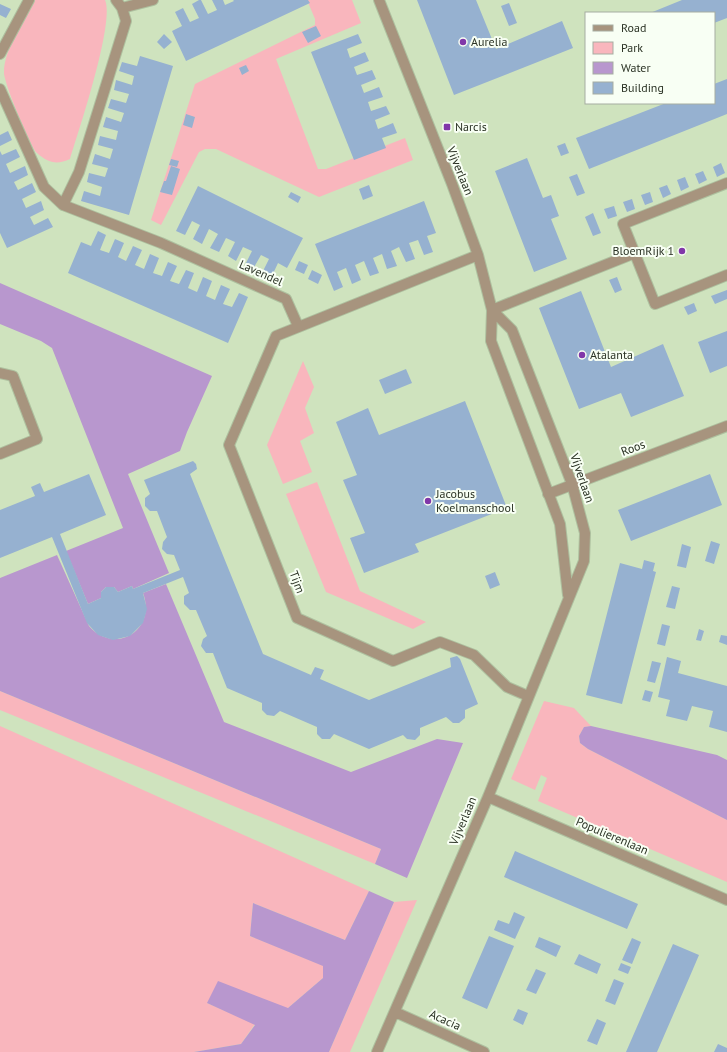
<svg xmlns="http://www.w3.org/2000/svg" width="727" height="1052" font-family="'PT Sans',sans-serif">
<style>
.green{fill:#f9b6bd}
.water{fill:#b897ce}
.building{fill:#96b1d0}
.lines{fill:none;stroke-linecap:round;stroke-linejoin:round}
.minor-casing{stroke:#aec09f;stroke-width:12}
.minor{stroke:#a7947e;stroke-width:10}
.poi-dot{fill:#8137a9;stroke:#f8fff4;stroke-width:1.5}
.labels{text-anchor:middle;stroke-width:4;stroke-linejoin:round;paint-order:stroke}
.poi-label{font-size:12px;fill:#2b3325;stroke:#f8fff4;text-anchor:start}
.street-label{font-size:12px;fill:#2b3325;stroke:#f8fff4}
</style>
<rect width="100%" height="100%" fill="#cfe3be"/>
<!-- green -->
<path class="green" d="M34,0H105C115,22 79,130 70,159C57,165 48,163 37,153C31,148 3,81 4,72C4,52 23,17 34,0Z
M307,0H352L361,23L276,59L318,169H326L405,138L413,160L319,197L216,149H205L199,152L161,225L151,220L195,84L315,25V19Z
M303,361L314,387L305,408L314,433L300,441L312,472L283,484L267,445Z
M317,482L360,591L426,622L413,629L326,592L286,494Z
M0,691L381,849L375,864L0,710Z
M544,701L574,708L591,726L584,727L579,736L580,743L588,749L727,820V882L538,801L547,778L541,775L535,790L511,779Z
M0,726L369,891L345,940L253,903L250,936L324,966L323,978L288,1008L207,1003L255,1024L241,1044L194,1052H0Z
M417,900L350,1052H329L394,902Z"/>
<!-- water -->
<path class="water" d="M0,283L212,376L187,432L180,451L128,474L169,573L133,589L132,586L118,592L114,587H106L101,592V598L88,604L66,551L123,528L52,348L41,341L0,324Z
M57,555L89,626C115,656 157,630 143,593L166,584L224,722L351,772L437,739L463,743L407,878L375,864L381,849L0,691V578Z
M591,726L717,755L727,760V820L588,749L580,743L579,736L584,727Z
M369,891L394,902L329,1052H194L241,1044L255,1025L207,1003L218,981L288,1008L323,978V966L250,936L253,903L345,940Z"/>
<!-- building -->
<path class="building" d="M199,0H201L208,14L217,10L212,0H223L225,5L234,1L233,0H308L310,3L186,61L172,31L182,26L175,12L183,8L190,22L199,18L192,4Z
M417,0H476L496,49L562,21L573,48L454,95Z
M682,0H727V18L714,23V13H650Z
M509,3L517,23L509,26L501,6Z
M0,4L11,9L6,18L0,15Z
M316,26L321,36L308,43L302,32Z
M164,34L172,42L164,49L157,42Z
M358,34L362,43L347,49L350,58L365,52L369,61L354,67L357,75L372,70L376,79L361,85L364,93L379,87L383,97L368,102L371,111L386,106L390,114L375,120L378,129L393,123L397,133L382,138L386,148L354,160L311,52Z
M140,56L173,66L129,215L81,201L84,191L100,196L102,187L87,182L89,173L105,177L108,168L92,164L95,154L110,159L113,149L98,145L100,136L116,140L118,131L103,127L106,117L121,122L124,113L108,108L111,99L126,103L129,94L114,90L116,80L132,85L134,76L119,71L122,62L137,66Z
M246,65L249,71L242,75L239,68Z
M727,79V114L589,169L576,138L666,103H714V84Z
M186,114L195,117L192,128L183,125Z
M8,131L12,140L0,146V135Z
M565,143L569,153L561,156L557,146Z
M16,149L20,157L6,164L10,173L25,166L28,175L14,182L18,190L32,183L36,192L22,199L26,208L41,201L44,210L30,217L34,225L48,218L53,227L7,248L0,233V151L2,155Z
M527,158L543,198L551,195L559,216L551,219L567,259L534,272L495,171Z
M171,159L179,161L177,167L169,165Z
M721,163L725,173L717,177L713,167Z
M171,166L180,169L172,195L160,192L164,181H166Z
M703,171L707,180L699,184L695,174Z
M577,174L585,193L577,196L569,177Z
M685,177L689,187L681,191L677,180Z
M369,185L373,196L363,200L359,189Z
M667,185L671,194L663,198L659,188Z
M198,186L303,238L287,268L278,263L271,278L262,273L269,259L261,255L253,269L245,265L252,251L243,247L236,261L228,256L235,242L226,238L219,252L210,248L218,234L209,229L202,244L193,239L200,225L192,221L185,235L176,231Z
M291,192L301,197L298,203L288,197Z
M650,192L653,202L645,205L641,195Z
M632,199L635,209L627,212L623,202Z
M424,201L436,233L427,236L433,252L424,255L418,240L409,243L415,259L406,262L399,247L391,251L397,266L387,269L382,254L373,258L379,273L370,276L364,261L355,265L361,280L352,284L346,268L337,272L343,287L334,291L315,244Z
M614,206L617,216L608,219L604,209Z
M593,213L601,233L593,236L585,217Z
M98,231L106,235L100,250L109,253L115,239L124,243L118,257L126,261L133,246L142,250L135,265L144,269L150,254L159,258L153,273L162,276L168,262L177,266L170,281L179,284L186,270L194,273L188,288L197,292L203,277L212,281L206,296L215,300L221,285L230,289L223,304L232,307L239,293L248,297L228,343L68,273L81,242L91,246Z
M299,261L308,265L304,274L295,270Z
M312,270L322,275L318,284L308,279Z
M617,277L622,290L615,293L609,280Z
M727,290V299L715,304L711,296Z
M581,291L611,367L663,344L684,396L631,417L621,393L579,409L539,308Z
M694,303L697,311L688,315L684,307Z
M727,331V366L710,373L698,342Z
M406,369L412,383L385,394L379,380Z
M465,401L507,508L415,544L419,552L364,573L350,538L365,533L343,480L357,475L336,422L368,408L379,435Z
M193,461L196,464L197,469L190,474L263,654L311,675L315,667L324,670L320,679L369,700L451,667L450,658L457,656L460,659L478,704L465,710V718L459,723H453L446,717L420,728V735L415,740L407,739L403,735L369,749L334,734L330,739H322L317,734V727L280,711L274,716L267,715L262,710V703L227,688L213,653H206L201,646L203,639L207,636L196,610H190L184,604V596L189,593L183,577L143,593L147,609L143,623L130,636L113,640L98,635L87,623L52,537L0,558V510L35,496L31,487L40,483L44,492L89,474L106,515L60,534L88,604L101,598V592L106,587H114L118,592L132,586L133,589L180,570L174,555L167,554L162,549L163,542L167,537L157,511H150L145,506V498L150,494L144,480Z
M710,474L722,505L631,541L618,510Z
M711,541L720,544L714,564L705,561Z
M682,544L691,547L686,568L677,566Z
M644,560L655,563L653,571L656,572L622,704L586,695L620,563L642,569Z
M495,572L500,585L490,589L485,576Z
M672,586L680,588L675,609L666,607Z
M662,624L670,626L665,646L657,644Z
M699,629L704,631L701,641L696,640Z
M721,635L727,636V645L719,642Z
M667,657L681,661L678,673L727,686V732L709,727L713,711L692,706L687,721L666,716L670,700L658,697Z
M652,661L661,663L655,683L647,681Z
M645,690L653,692L650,702L642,700Z
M515,851L638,904L627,929L504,877Z
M514,912L525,917L515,939L494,930L498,920L509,924Z
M489,936L514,946L487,1009L462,998Z
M539,937L561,946L556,957L535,947Z
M632,938L641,942L632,964L622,960Z
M673,944L699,955L690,976L657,1052H626Z
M579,954L601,964L597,974L574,964Z
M621,963L631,967L628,974L618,970Z
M536,969L546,973L536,994L526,990Z
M614,979L624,983L615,1005L605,1001Z
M518,1009L528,1013L523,1025L513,1020Z
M597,1019L606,1023L597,1045L587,1041Z
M718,1044L727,1048V1052H714Z"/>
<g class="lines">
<!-- minor casing -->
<g class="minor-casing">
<path id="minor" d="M379,0L452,184L478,255L492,310L491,341L560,524L568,595
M122,8L153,0
M0,54L29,0
M0,89L44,187L63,205L161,243L286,299L298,326
M727,183L623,224L655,304L727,275
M63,205L79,172L126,21L122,8L116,0
M478,255L276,336L229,445L297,618L393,661L440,642L474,655L507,687L528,696
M492,310L635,253
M0,373L13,376L37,439L0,454
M548,494L727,426
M488,797L727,900
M395,1012L484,1052
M377,1052L488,797L584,561L585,533L572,484L512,330L492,310"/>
</g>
<!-- minor -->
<use href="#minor" class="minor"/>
</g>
<!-- markers -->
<g class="poi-dot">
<circle cx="463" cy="42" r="4"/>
<rect x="443" y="123" width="8" height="8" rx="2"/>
<circle cx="682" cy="251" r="4"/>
<circle cx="582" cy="355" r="4"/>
<circle cx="428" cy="501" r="4"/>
</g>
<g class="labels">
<!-- poi labels -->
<g class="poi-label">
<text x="471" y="46">Aurelia</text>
<text x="455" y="131">Narcis</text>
<text x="674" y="255" text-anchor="end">BloemRijk 1</text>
<text x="590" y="359">Atalanta</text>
<text x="436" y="498">Jacobus<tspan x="436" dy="14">Koelmanschool</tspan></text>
</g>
<!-- street labels -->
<g class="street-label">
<text transform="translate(460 171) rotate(68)" y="4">Vijverlaan</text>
<text transform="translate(261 273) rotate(24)" y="4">Lavendel</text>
<text transform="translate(633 448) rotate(-21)" y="4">Roos</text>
<text transform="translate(582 478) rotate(71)" y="4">Vijverlaan</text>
<text transform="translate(297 582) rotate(69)" y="4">Tijm</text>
<text transform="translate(463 821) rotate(-67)" y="4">Vijverlaan</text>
<text transform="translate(612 836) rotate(23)" y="4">Populierenlaan</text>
<text transform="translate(445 1020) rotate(24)" y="4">Acacia</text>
</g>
</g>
<!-- legend -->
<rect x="585" y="12" width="130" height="92" fill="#f8fff4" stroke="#a6ada1"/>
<rect x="593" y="25" width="20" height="6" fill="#a7947e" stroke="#a6ada1"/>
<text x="621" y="32" font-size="12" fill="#2b3325">Road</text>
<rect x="593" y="42" width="20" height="12" fill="#f9b6bd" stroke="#a6ada1"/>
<text x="621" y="52" font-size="12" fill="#2b3325">Park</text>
<rect x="593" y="62" width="20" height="12" fill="#b897ce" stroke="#a6ada1"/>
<text x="621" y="72" font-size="12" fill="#2b3325">Water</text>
<rect x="593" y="82" width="20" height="12" fill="#96b1d0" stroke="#a6ada1"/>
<text x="621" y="92" font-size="12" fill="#2b3325">Building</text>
</svg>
